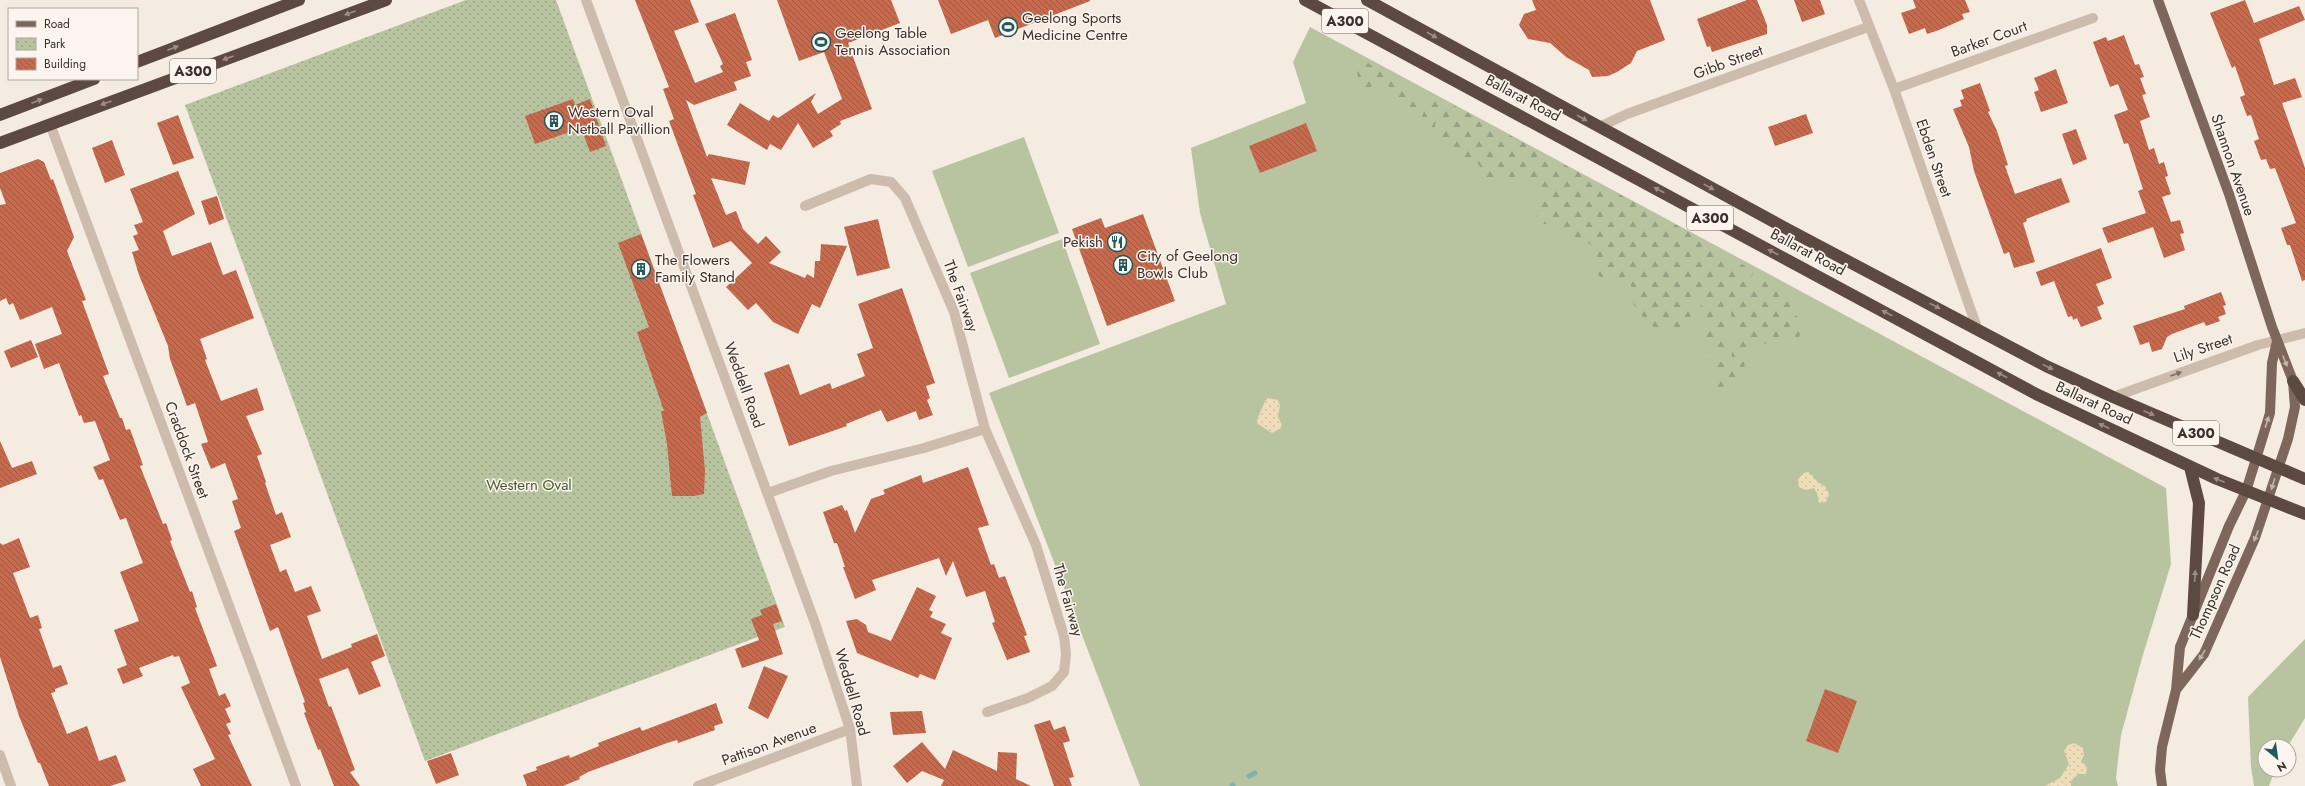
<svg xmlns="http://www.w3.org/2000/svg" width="2305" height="786" font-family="Jost,sans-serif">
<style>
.green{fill:#b8c4a0}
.forest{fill:url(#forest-firs)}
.sand{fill:url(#sand-dots)}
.park{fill:url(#park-dots)}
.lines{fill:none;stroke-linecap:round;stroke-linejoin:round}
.stream{stroke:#7fb0b2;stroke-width:5}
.building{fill:url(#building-back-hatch)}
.minor{stroke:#cdbbac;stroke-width:10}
.major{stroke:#7d675c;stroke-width:10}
.highway{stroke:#5c4a42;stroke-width:12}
.oneway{fill:#9c8e87}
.oneway2{fill:#c2b5ac}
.oneway3{fill:#7d6f65}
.labels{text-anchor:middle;stroke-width:3;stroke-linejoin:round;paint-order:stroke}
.shield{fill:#fbf5ee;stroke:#756b66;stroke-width:1}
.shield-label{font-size:14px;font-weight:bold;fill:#3b302b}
.poi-label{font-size:15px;fill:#3b302b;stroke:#fbf5ee;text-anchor:start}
.street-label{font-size:15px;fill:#3b302b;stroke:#fbf5ee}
.park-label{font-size:15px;fill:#4a5a2e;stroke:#fbf5ee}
</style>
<defs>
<pattern id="forest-firs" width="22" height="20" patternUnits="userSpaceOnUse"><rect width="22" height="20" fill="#b8c4a0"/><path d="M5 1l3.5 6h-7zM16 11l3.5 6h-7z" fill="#97a083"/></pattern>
<pattern id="sand-dots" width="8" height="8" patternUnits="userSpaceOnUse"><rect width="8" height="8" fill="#efdcb8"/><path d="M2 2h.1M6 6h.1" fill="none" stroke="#cebd9e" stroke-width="1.8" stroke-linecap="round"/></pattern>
<pattern id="park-dots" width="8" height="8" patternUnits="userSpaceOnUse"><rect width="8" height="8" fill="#b8c4a0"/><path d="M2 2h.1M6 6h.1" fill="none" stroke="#97a083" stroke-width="1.8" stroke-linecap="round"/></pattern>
<pattern id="building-back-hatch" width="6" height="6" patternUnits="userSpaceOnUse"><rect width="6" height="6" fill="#c8694b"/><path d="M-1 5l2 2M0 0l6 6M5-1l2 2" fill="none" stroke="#a4573f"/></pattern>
</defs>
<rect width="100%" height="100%" fill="#f4ebe1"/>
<!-- green -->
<path class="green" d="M1310,27L2166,488L2171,564L2142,658L2121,735L2116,778L2118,786H1140L989,393L1226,304L1200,213L1191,148L1306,103L1293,62Z
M1024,137L1059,233L968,267L932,171Z
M1062,239L1100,344L1009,378L970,273Z
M2305,639V718L2288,746H2265V770H2275L2269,786H2254L2251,767L2248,697Z"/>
<!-- forest -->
<path class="forest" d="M1365,60L1373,67L1382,69L1387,75L1390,72L1402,85L1416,92L1419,97L1428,98L1435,95L1710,243L1729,257L1750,269L1753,274L1745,284L1761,278L1776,283L1785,289L1792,304L1794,314L1805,322L1799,337L1785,341L1780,346C1767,346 1760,338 1747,345C1743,357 1746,366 1743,379L1734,386L1718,387C1712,378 1713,370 1718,361L1725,363L1731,359L1735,336L1730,308L1723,306L1728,342L1726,354L1711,353L1705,342L1702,328L1700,291H1693L1689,329L1670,332L1655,328L1643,317L1634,305L1630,280C1600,287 1592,275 1592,246L1581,237H1564L1551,224H1542L1536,215L1540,200L1532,188L1522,178L1503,181L1486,178L1476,160L1457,158L1449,145L1442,147L1439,139L1442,129L1436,121L1434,130L1424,131L1419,126L1426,105L1413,113L1399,105V97L1396,88L1386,86L1382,79L1377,85L1366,88C1357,81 1355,72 1360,61Z"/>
<!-- sand -->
<path class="sand" d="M1268,398L1278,400L1280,406L1278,417L1282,425L1280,429L1272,433L1258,424L1257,420L1265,401Z
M1808,472C1815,476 1814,482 1825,486L1829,494L1826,502L1819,503L1817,493L1814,488L1806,490L1799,487L1798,479L1804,473Z
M2074,743L2083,748L2084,755L2081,761L2087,767L2086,774H2078L2071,781V786H2045L2060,778L2069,764L2064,751L2068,745Z"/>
<!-- park -->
<path class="park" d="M466,0H556L785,627L425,761L185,105Z"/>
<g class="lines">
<!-- stream -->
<path class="stream" d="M1249,776L1255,773
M1232,786L1233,785"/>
</g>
<!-- building -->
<path class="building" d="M635,0H690L699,22L674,31L695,83L723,72L720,66L723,64L705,24L735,13L752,60L746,62L751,76L734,82L737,90L714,98L694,105L686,100L707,157L709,154L750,162L745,185L711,178L726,215L736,211L743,229L758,244L766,236L781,252L769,263L805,278L807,274L814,278L815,261H820L821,244L847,246L820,308L812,304L798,334L773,322L756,303L748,310L726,287L752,263L731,241L713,248L693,195L696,194L669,121L674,119L663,89L669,87Z
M777,0H891L900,23L848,43L872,109L840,121L841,124L830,131L833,136L813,148L798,123L781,150L770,144L767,150L727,125L740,103L769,121L773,115L778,118L816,93L811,102L818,114L842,99L824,52L799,61Z
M938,0H1090V1L995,38L988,20L951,34Z
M1532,0H1650L1665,40L1637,51L1631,63L1617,72L1608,76L1592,77L1589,70L1566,57L1550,43L1528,39L1519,25L1524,14L1536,10Z
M1747,0H1757L1767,25V34L1712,52L1710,46L1707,47L1697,19Z
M1794,0H1820L1825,14L1802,22Z
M1913,0H1965L1970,12L1962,14L1964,19L1939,30L1927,34L1925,28L1909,34L1901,13L1916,8Z
M2245,0L2254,23L2299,6L2305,20L2259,39L2274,85L2295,78L2302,97L2282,103L2305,168V280L2302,281L2290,245H2287L2281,228L2296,223L2275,168L2270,169L2266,159L2261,160L2254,141L2259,139L2251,115L2247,116L2240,97L2245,95L2235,66L2232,68L2210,13Z
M2124,35L2135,65L2139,64L2144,77L2140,78L2146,94L2142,95L2150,117L2140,121L2149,150L2154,148L2159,164L2164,162L2168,176L2165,177L2171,194L2162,197L2171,222L2180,220L2184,233L2180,234L2185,250L2164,258L2153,227L2108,243L2102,228L2146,213L2138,191L2143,189L2128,143L2124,144L2114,115L2128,110L2118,84L2110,87L2093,42L2106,37L2108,41Z
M2056,69L2068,103L2041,112L2034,92L2039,90L2034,78Z
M1980,83L1990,111L1988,112L1997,131L2008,165L2005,166L2015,194L2061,178L2070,202L2026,219L2027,221L2023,223L2035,262L2014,268L2009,252L2004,254L1974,171L1969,147L1953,109L1962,106L1960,100L1964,99L1961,90Z
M573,99L575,105L590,99L606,146L590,152L581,128L535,144L525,116Z
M1806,114L1813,133L1775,146L1768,127Z
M178,115L194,158L173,165L157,123Z
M1306,123L1317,151L1260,173L1249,146Z
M2076,129L2087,159L2073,165L2062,134Z
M112,140L125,175L105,183L92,148Z
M38,159L44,162L51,180L53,179L74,237L67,251L86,300L82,301L109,374L103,376L120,418H122L126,430L130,429L143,465L140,466L163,524L166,523L172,540L170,541L190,592L192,591L197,607L195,608L217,666L209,669L219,696L225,693L231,706L225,709L231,722L226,724L231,734L228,735L252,786H201L193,769L215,759L181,687L190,683L179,656L174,657L173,655L139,668L143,676L123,684L117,669L127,665L114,630L139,621L120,572L143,563L126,518L120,520L103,479L99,480L93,467L110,460L95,421L84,423L81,415L79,416L59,363L44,369L35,344L62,334L52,307L20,320L13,303L9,305L6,298L0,301V205L6,204L0,188V173Z
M178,171L195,214L163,231L172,256L211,242L223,275L236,270L254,318L200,339L207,359L205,360L221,401L257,388L264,410L246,416L262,454L257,456L266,482L265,483L276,515L282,512L291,537L270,545L280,572L286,569L295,592L311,586L321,611L307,616L322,659L352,647L351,644L377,634L385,656L371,662L381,686L359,695L348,668L319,679L329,707L331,706L355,770L350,772L360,786H334L320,749L318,750L304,713L306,712L303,703L305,702L278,627L270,631L234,531L241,528L232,501L238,499L225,463L211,469L201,444L208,442L195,403L187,406L170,359L168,346L139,275L132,252L139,250L133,236L138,234L134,225L143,222L130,189Z
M217,196L224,219L209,225L201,201Z
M1143,214L1175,301L1107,326L1072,229L1101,218L1105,228Z
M878,219L890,268L857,276L844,227Z
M641,234L707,413L700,417L705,471L704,494L694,496H672L667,444L661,411H664L637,332L649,327L618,243Z
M2101,248L2112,278L2096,284L2104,304L2097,307L2102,319L2081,327L2077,318L2073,320L2072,316L2068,317L2054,281L2041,286L2036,272Z
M902,288L935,383L926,386L930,398L927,400L933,415L919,420L916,411L887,422L881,410L846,424L847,426L789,446L764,373L789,364L800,395L830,383L832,389L865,376L857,354L873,348L858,304Z
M2221,292L2226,305L2223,306L2226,314L2218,317L2220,321L2206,326L2204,322L2172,334L2167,337L2162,349L2152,352L2149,342L2140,345L2133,326L2185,309L2184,306Z
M31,340L38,357L11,368L4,351Z
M0,441L12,468L32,461L37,474L0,488Z
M968,467L989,525L978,528L991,565L994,564L999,578L1005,576L1027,635L1024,636L1030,652L1007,660L992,623L995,622L985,591L966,597L953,561L946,576L939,558L872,580L876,590L855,599L843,567H845L837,543H834L823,512L842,505L845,511L847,510L855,533L871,499L885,494L883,490L921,475L923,483Z
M19,538L30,567L13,573L30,618L38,615L42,628L39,629L53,668L61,665L68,684L55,689V692L51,693L67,734L87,726L99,761L116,755L126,781L110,786H49L40,763H38L19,716L0,657V543L3,545Z
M917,587L936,596L929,610L933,612L930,617L946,624L941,633L952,638L935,680L920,674L918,678L857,653L846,621L857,619L866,625L868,632L891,641Z
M776,604L782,621L773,624L783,654L742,668L735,649L759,640L751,619L762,615L760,610Z
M764,666L788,676L768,719L748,708Z
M1825,689L1857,701L1838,753L1806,741Z
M716,703L723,723L714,726L715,730L678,743L677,740L667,743L588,772L579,777L580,779L563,786H527L523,775L537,770L536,767L569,755L570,758L599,746L598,743L640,727L642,731Z
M922,711L926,733L893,735L890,712Z
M1050,720L1054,730L1065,726L1070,741L1063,743L1074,777L1069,778L1072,786H1054L1034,725Z
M922,742L945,769L953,750L997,771L998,752L1017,753L1016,779L1031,786H941L944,780L922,771L907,783L893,766Z
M451,753L459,775L436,784L427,761Z"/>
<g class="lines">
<!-- minor -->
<path class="minor" d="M586,0L815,623L850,729L857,786
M1859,0L1894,89L1977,328
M1894,89L2093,18
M50,124L296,786
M1599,127L1627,114L1868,27
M805,206L871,179L891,182L905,198L954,312L985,429L1036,545L1064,636L1066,654L1064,672L1052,686L1028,698L987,712
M2113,397L2258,345L2305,333
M768,493L831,471L924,448L985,429
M0,755L11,786
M698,786L850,729"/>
<!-- major -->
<path class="major" d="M2158,0L2229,194L2272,327L2293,381L2295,407L2288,439L2255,538L2204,654L2176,690
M2162,786L2160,770L2162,747L2176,690L2180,647L2229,526L2246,491L2256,459L2270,413L2272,363L2277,341"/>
<!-- highway -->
<path class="highway" d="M1305,0L2036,394L2217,479L2305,514
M1367,0L1789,230L2046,366L2113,397L2305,479
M137,62L299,0
M0,115L94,79
M0,143L386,0
M2293,381L2305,400
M2190,467L2199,503L2193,615"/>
</g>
<!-- one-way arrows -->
<defs><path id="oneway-solid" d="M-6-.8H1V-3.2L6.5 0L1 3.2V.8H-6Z"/></defs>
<g class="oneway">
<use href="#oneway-solid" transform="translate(350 13) rotate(160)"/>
<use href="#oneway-solid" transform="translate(1432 35) rotate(29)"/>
<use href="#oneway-solid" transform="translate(173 48) rotate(-21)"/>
<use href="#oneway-solid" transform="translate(228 58) rotate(160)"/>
<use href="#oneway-solid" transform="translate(37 101) rotate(-21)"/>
<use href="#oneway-solid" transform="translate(106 103) rotate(160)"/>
<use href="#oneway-solid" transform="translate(1582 118) rotate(29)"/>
<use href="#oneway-solid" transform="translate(1709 187) rotate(29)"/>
<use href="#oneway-solid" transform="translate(1659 190) rotate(-152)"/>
<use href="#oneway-solid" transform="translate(1773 252) rotate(-152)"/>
<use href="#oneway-solid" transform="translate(1935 306) rotate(28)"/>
<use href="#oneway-solid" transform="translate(1887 313) rotate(-152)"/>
<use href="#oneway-solid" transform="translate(2048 367) rotate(26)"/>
<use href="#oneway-solid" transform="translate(2002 375) rotate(-152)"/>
<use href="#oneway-solid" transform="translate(2149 413) rotate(23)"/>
<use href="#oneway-solid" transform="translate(2104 426) rotate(-155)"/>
<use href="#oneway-solid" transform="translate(2219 480) rotate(-158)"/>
<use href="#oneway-solid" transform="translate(2195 576) rotate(-87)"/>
</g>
<g class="oneway2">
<use href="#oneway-solid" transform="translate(2285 361) rotate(68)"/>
<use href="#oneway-solid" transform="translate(2267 422) rotate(-72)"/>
<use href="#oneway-solid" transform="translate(2273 484) rotate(107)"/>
<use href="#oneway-solid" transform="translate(2256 536) rotate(111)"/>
<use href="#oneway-solid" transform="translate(2202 655) rotate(122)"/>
</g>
<use class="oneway3" href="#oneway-solid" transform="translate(2176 374) rotate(-20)"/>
<!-- icons -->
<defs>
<g id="stadium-ring" transform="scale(1)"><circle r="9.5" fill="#fbf5ee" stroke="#1f5a5e" stroke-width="1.5"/><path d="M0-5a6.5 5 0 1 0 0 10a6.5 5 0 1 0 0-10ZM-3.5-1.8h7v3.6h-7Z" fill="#1f5a5e"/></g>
<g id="building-ring" transform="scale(1)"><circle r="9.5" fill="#fbf5ee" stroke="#1f5a5e" stroke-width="1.5"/><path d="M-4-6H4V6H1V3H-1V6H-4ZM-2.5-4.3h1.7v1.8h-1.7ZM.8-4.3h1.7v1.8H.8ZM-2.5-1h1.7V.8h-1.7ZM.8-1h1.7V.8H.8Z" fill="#1f5a5e"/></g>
<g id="restaurant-ring" transform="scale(1)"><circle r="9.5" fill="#fbf5ee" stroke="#1f5a5e" stroke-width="1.5"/><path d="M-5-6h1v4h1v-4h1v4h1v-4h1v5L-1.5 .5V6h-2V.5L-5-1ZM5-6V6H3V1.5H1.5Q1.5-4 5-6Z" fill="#1f5a5e"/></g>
</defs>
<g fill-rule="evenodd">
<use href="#stadium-ring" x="1008" y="27"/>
<use href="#stadium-ring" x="821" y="42"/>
<use href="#building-ring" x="554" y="121"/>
<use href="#restaurant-ring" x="1117" y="242"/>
<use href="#building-ring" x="1123" y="265"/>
<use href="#building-ring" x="641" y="269"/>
</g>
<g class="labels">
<!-- shield labels -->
<g class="shield">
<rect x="1322" y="9" width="46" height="24" rx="3"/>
<rect x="170" y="59" width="46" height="24" rx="3"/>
<rect x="1687" y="206" width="46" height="24" rx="3"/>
<rect x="2173" y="421" width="46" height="24" rx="3"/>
</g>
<g class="shield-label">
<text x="1345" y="26">A300</text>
<text x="193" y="76">A300</text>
<text x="1710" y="223">A300</text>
<text x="2196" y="438">A300</text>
</g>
<!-- poi labels -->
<g class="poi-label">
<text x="1022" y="23">Geelong Sports<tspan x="1022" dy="17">Medicine Centre</tspan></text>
<text x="835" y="38">Geelong Table<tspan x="835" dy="17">Tennis Association</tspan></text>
<text x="568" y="117">Western Oval<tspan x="568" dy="17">Netball Pavillion</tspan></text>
<text x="1103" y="247" text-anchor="end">Pekish</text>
<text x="1137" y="261">City of Geelong<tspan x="1137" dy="17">Bowls Club</tspan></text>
<text x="655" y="265">The Flowers<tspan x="655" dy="17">Family Stand</tspan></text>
</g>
<!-- street labels -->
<g class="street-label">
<text transform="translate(1989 39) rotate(-20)" y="5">Barker Court</text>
<text transform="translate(1728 62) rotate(-20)" y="5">Gibb Street</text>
<text transform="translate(1523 98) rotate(28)" y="5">Ballarat Road</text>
<text transform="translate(1934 158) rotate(71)" y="5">Ebden Street</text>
<text transform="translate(2233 165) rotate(71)" y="5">Shannon Avenue</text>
<text transform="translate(1808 252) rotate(28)" y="5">Ballarat Road</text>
<text transform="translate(961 296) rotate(70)" y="5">The Fairway</text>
<text transform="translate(2203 348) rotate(-19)" y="5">Lily Street</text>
<text transform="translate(744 385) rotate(70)" y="5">Weddell Road</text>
<text transform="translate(2094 403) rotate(25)" y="5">Ballarat Road</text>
<text transform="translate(187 450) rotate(70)" y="5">Craddock Street</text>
<text transform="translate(2215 592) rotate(-66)" y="5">Thompson Road</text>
<text transform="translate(1068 600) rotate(74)" y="5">The Fairway</text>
<text transform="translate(852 692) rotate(74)" y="5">Weddell Road</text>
<text transform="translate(769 744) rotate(-20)" y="5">Pattison Avenue</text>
</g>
<!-- park labels -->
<g class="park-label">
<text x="529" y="490">Western Oval</text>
</g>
</g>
<!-- legend -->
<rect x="8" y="8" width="130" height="72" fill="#fbf5ee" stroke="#aea6a0"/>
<rect x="16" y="21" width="20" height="6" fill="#7d675c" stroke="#aea6a0"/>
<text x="44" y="28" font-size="12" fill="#3b302b">Road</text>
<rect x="16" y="38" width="20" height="12" fill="url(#park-dots)" stroke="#aea6a0"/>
<text x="44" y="48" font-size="12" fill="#3b302b">Park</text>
<rect x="16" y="58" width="20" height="12" fill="url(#building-back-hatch)" stroke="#aea6a0"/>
<text x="44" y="68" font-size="12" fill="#3b302b">Building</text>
<!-- north arrow -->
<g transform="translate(2277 758) rotate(151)"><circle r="19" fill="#fbf5ee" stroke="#aea6a0"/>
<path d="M0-3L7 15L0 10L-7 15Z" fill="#1f5a5e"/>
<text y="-6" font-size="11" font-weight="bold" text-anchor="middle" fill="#3b302b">N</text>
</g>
</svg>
